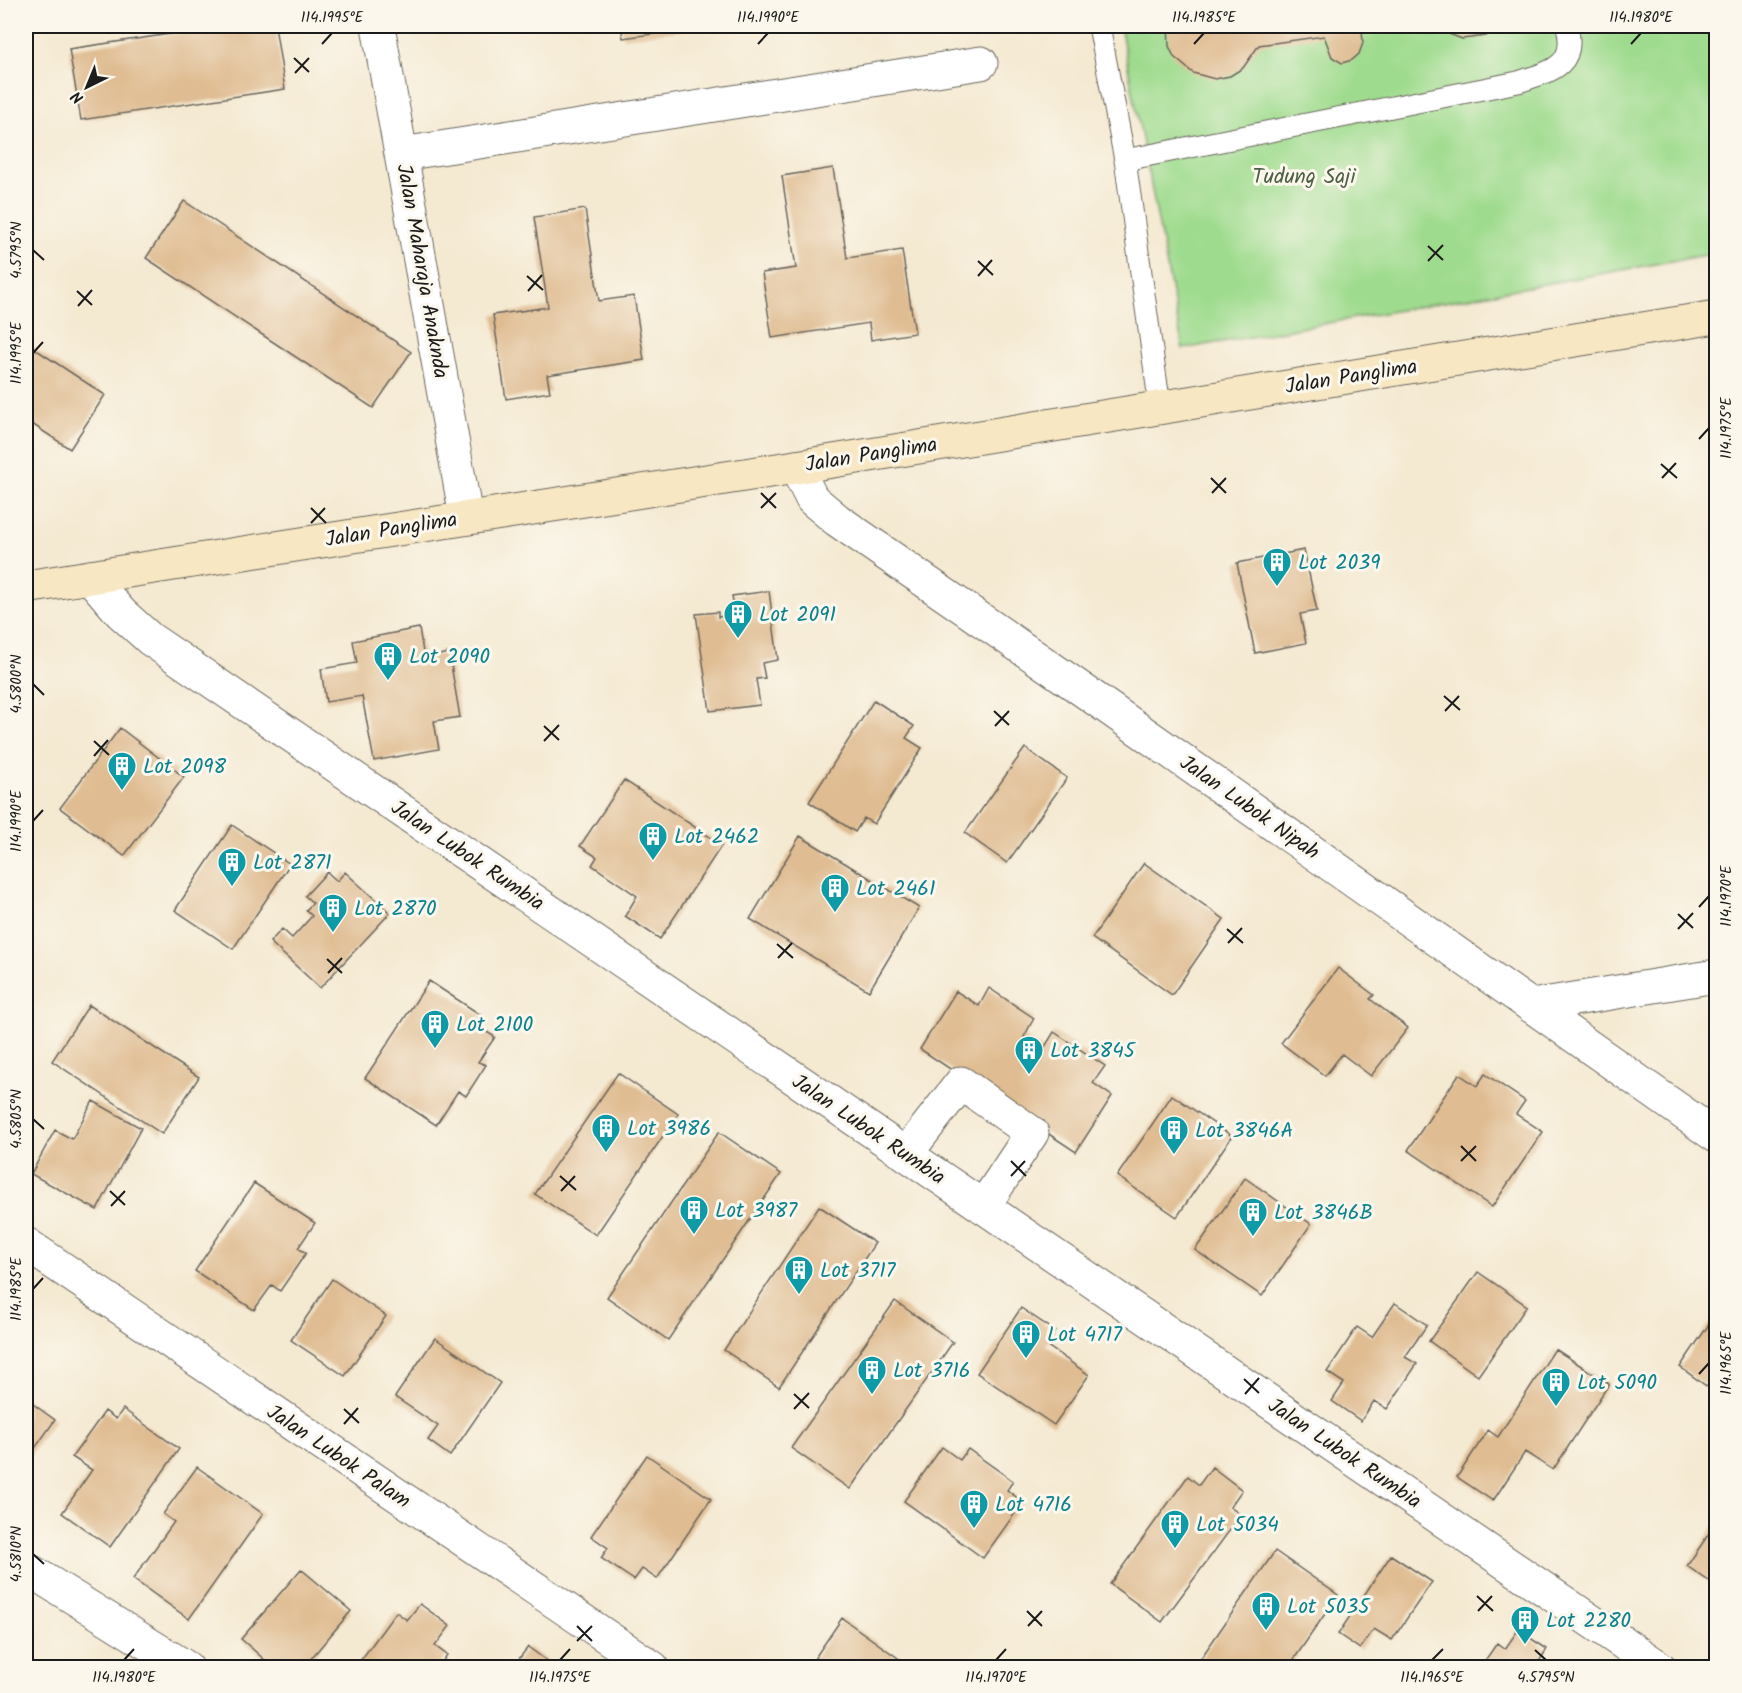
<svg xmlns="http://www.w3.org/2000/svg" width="1742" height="1693" font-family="Kalam,sans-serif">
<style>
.green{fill:#9fdb8e;stroke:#5e7c55;stroke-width:1.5}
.building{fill:#dfbc91}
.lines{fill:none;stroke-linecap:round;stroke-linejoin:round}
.service-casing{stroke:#68645b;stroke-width:23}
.minor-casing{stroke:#68645b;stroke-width:35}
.secondary-casing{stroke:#68645b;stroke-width:35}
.service{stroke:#fff;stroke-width:21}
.minor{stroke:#fff;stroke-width:33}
.secondary{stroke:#f8e7c3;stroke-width:33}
.ticks{fill:none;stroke:#1c1c1c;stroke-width:2}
.labels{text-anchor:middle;stroke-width:6;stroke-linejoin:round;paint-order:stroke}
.park-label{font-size:21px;fill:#4a5f44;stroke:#fbf7ec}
.street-label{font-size:21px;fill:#1c1c1c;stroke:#fbf7ec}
.culture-label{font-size:21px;fill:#0d838f;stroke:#fbf7ec;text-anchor:start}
.neatline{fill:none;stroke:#1c1c1c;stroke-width:2}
.ticks-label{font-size:15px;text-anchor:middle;fill:#1c1c1c}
</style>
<rect width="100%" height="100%" fill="#fbf7ec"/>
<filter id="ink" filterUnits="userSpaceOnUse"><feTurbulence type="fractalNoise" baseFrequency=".0167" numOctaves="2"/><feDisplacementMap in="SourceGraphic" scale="12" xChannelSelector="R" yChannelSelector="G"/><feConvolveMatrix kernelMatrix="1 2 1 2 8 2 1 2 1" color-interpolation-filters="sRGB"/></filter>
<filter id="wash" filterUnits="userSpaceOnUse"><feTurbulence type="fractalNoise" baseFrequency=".008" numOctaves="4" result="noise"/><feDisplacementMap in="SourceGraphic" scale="24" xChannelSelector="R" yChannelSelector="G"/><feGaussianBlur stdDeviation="1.35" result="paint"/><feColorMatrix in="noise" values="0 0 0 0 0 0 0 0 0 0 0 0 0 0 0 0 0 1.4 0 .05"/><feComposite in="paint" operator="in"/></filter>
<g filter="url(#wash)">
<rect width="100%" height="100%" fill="#f4e9d1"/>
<!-- green -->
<path class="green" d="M1120,26H1716V253L1183,349Z"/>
<g id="blocks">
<!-- building -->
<path class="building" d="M224,26H275L285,89L81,120L69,49Z
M621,26H705V27L623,38Z
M1168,26H1375L1376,27L1362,29L1363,43L1359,54L1352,60L1342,63L1332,57L1324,36L1259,45L1243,68L1230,76L1215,79L1193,73L1174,57L1169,46Z
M1439,26H1499L1486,36L1462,39L1449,34Z
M833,168L847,258L902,250L915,333L871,340L869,323L772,338L762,273L796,268L782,176Z
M184,201L411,352L373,408L146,258Z
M585,209L599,301L634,296L644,360L547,375L550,392L506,399L493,315L548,307L534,217Z
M26,343L105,395L70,449L26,420Z
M1304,550L1317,611L1300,614L1306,643L1255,653L1237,563Z
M769,591L778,660L762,663L765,678L756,679L760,705L710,711L696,614L718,612V617L735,615L732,596Z
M419,628L424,658L449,653L460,717L434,721L439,749L374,761L362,696L326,702L321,669L357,663L353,641Z
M874,700L914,726L906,738L922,748L874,824L864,818L855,832L809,802Z
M120,728L184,777L124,856L60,808Z
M1025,748L1067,778L1007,863L965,833Z
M624,780L722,845L660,939L625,916L637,896L592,865L597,857L580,846Z
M1716,795V839H1715L1709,797Z
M232,825L290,864L233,949L175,910Z
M800,836L919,908L869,991L750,919Z
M1144,863L1224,919L1172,995L1092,938Z
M327,872L337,881L345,872L390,913L320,988L270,942L282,929L292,938L312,916L306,910L313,903L305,896Z
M1338,968L1374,995L1370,999L1408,1028L1371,1076L1342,1054L1325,1076L1281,1043Z
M429,981L481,1015L475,1025L495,1037L478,1062L486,1065L466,1096L458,1091L436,1125L365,1078Z
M989,988L1034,1018L1024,1037L1043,1050L1054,1032L1105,1066L1093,1083L1112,1096L1076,1152L920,1049L956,991L979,1006Z
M89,1005L199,1077L162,1134L52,1061Z
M618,1073L678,1114L596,1235L535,1194Z
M1459,1074L1477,1086L1485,1074L1525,1101L1516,1114L1543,1132L1492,1207L1408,1150Z
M1172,1095L1232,1136L1177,1217L1117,1176Z
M93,1101L141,1128L97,1210L31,1174L55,1130L72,1139Z
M719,1132L781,1174L668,1340L607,1297Z
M1245,1178L1311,1224L1262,1296L1195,1250Z
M254,1183L315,1223L298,1248L306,1253L280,1291L272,1285L254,1310L195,1271Z
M819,1206L875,1243L779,1387L724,1350Z
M1478,1272L1527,1306L1478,1376L1429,1341Z
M332,1279L386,1316L345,1376L291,1340Z
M895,1301L953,1342L850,1489L791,1448Z
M1395,1303L1427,1325L1405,1357L1417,1364L1387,1409L1374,1401L1361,1421L1332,1401L1344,1383L1327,1372L1357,1327L1372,1337Z
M1021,1308L1055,1331L1046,1345L1089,1375L1054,1425L977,1373Z
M1716,1314V1393L1680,1367Z
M435,1338L500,1383L450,1456L428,1440L438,1426L395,1397Z
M1555,1349L1609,1384L1553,1470L1525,1452L1493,1501L1457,1477L1488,1430L1498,1437Z
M26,1399L55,1420L26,1461Z
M123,1409L179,1449L110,1547L62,1513L92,1470L72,1457L105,1411L116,1419Z
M942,1447L960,1460L968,1449L1013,1481L1007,1490L1023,1502L983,1558L904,1501Z
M647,1455L711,1499L657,1579L642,1569L634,1580L601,1558L608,1548L591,1536Z
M197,1467L263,1514L189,1619L133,1579L174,1522L163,1514Z
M1212,1467L1242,1490L1230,1507L1241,1515L1162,1622L1110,1584L1188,1476L1199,1485Z
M1716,1523V1586L1687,1566Z
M1275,1551L1338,1595L1288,1668H1194Z
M1391,1555L1432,1582L1392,1640L1374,1629L1360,1649L1338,1634Z
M301,1569L351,1611L303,1668H274L241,1639Z
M420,1604L450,1626L435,1646L447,1655L438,1668H355L396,1612L407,1620Z
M842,1618L912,1668H808Z
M1518,1630L1547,1649L1535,1668H1480L1497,1643L1505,1649Z
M528,1647L554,1666L553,1668H512Z"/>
</g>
</g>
<g filter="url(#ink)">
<use href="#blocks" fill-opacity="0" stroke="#68645b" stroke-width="1.5"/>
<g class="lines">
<!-- service casing -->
<g class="service-casing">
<path id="service" d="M1099,26L1125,160L1160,407
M1125,160L1518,82C1552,71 1577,66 1567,26"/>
</g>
<!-- minor casing -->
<g class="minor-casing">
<path id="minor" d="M378,26L466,517
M402,154L981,63
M796,467L812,499L837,520L1087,693L1716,1136
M90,577L121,613L150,639L1660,1668
M1531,1006L1716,976
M906,1154L961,1083L1032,1133L983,1207
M26,1244L653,1668
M26,1568L187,1668"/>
</g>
<!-- secondary casing -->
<g class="secondary-casing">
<path id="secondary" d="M26,587L796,467L1716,317"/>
</g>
<!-- service -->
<use href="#service" class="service"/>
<!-- minor -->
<use href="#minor" class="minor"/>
<!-- secondary -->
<use href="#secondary" class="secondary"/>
</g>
</g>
<!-- ticks -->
<path class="ticks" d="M322,44L332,33M758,44L768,33M1194,44L1204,33M1631,44L1641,33M294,58L309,72M295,73L309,58M1428,246L1443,260M33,250L44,260M978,261L993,275M1428,261L1443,245M527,276L543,290M978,276L992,260M77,291L92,305M528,291L542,275M78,306L92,290M33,353L43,342M1699,439L1709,428M1661,464L1677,478M1211,478L1226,493M1662,478L1676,463M761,493L776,508M1212,493L1226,478M311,508L326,523M761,508L776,493M311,523L325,508M33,684L44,695M1444,696L1460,710M994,711L1009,725M1445,711L1459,696M544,726L559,740M995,726L1009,711M94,741L109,755M544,741L559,725M94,756L108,740M33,821L43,810M1699,907L1709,896M1678,914L1693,928M1227,929L1243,943M1678,929L1693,913M1228,943L1242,928M777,944L793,958M778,958L792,943M327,959L342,973M328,973L342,958M33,1119L44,1129M1461,1146L1476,1161M1011,1161L1026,1176M1461,1161L1476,1146M560,1176L576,1190M1011,1176L1025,1161M110,1191L125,1205M561,1191L575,1176M111,1206L125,1191M33,1289L43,1278M1699,1374L1709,1363M1244,1379L1259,1393M794,1394L809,1408M1245,1394L1259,1378M344,1409L359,1423M794,1409L809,1393M344,1424L358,1408M33,1554L44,1564M1477,1596L1493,1611M1027,1611L1042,1626M1478,1611L1492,1596M577,1626L592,1641M1028,1626L1042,1611M577,1641L592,1626M1535,1650L1546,1660M124,1660L134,1649M560,1660L570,1649M996,1660L1006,1649M1432,1660L1443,1649"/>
<!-- icons -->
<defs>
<g id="building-pin" transform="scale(1.5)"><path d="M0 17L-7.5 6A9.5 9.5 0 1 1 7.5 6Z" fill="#0f9aa8" stroke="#fbf7ec"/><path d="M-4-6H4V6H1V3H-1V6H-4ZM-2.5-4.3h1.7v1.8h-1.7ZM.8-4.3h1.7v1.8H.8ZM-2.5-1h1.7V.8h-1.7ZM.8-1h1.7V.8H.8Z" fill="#fff"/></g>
</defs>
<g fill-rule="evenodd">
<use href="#building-pin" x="1277" y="562"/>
<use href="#building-pin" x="738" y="614"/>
<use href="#building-pin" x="388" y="656"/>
<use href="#building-pin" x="122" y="766"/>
<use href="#building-pin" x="653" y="836"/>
<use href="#building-pin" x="232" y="862"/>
<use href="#building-pin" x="835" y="888"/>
<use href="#building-pin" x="333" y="908"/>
<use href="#building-pin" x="435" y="1024"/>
<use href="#building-pin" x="1029" y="1050"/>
<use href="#building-pin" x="606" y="1128"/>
<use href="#building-pin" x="1174" y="1130"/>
<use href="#building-pin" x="694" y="1210"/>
<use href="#building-pin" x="1253" y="1212"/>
<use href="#building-pin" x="799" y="1270"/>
<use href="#building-pin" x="1026" y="1334"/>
<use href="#building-pin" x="872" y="1370"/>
<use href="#building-pin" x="1556" y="1382"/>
<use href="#building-pin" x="974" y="1504"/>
<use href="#building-pin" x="1175" y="1524"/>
<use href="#building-pin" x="1266" y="1606"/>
<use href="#building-pin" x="1525" y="1620"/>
</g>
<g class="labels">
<!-- park labels -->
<g class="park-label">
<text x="1304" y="183">Tudung Saji</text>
</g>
<!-- street labels -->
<g class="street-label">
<text transform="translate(423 271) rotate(80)" y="7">Jalan Maharaja Anaknda</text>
<text transform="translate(1351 376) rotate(-9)" y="7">Jalan Panglima</text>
<text transform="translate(871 454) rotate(-9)" y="7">Jalan Panglima</text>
<text transform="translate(391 529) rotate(-9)" y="7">Jalan Panglima</text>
<text transform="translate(1250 807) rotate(35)" y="7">Jalan Lubok Nipah</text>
<text transform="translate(468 855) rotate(34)" y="7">Jalan Lubok Rumbia</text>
<text transform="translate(869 1129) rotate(34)" y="7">Jalan Lubok Rumbia</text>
<text transform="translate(1345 1453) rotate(34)" y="7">Jalan Lubok Rumbia</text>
<text transform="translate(339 1456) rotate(34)" y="7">Jalan Lubok Palam</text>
</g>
<!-- culture labels -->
<g class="culture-label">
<text x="1298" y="569">Lot 2039</text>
<text x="759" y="621">Lot 2091</text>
<text x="409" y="663">Lot 2090</text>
<text x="143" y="773">Lot 2098</text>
<text x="674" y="843">Lot 2462</text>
<text x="253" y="869">Lot 2871</text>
<text x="856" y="895">Lot 2461</text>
<text x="354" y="915">Lot 2870</text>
<text x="456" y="1031">Lot 2100</text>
<text x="1050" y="1057">Lot 3845</text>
<text x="627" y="1135">Lot 3986</text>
<text x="1195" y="1137">Lot 3846A</text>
<text x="715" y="1217">Lot 3987</text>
<text x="1274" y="1219">Lot 3846B</text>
<text x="820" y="1277">Lot 3717</text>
<text x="1047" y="1341">Lot 4717</text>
<text x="893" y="1377">Lot 3716</text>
<text x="1577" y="1389">Lot 5090</text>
<text x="995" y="1511">Lot 4716</text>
<text x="1196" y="1531">Lot 5034</text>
<text x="1287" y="1613">Lot 5035</text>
<text x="1546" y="1627">Lot 2280</text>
</g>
</g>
<!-- margin -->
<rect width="1742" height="1693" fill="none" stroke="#fbf7ec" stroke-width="66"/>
<!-- north arrow -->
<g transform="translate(87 87) rotate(223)" stroke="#fbf7ec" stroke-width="4.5" paint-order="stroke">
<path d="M0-4.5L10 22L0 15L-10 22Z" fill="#1c1c1c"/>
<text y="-9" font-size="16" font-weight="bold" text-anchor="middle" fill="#1c1c1c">N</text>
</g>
<rect x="33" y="33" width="1676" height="1627" class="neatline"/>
<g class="ticks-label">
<text x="332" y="22">114.1995°E</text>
<text x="768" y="22">114.1990°E</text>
<text x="1204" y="22">114.1985°E</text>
<text x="1641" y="22">114.1980°E</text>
<text transform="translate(16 250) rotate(-90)" y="5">4.5795°N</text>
<text transform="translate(16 353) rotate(-90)" y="5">114.1995°E</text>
<text transform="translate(1726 428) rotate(-90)" y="5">114.1975°E</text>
<text transform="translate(16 684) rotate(-90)" y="5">4.5800°N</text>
<text transform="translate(16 821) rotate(-90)" y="5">114.1990°E</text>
<text transform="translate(1726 896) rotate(-90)" y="5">114.1970°E</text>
<text transform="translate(16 1119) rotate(-90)" y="5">4.5805°N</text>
<text transform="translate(16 1289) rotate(-90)" y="5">114.1985°E</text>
<text transform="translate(1726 1363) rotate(-90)" y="5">114.1965°E</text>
<text transform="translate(16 1554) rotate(-90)" y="5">4.5810°N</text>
<text x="124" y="1682">114.1980°E</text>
<text x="560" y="1682">114.1975°E</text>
<text x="996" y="1682">114.1970°E</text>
<text x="1432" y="1682">114.1965°E</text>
<text x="1546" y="1682">4.5795°N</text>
</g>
</svg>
